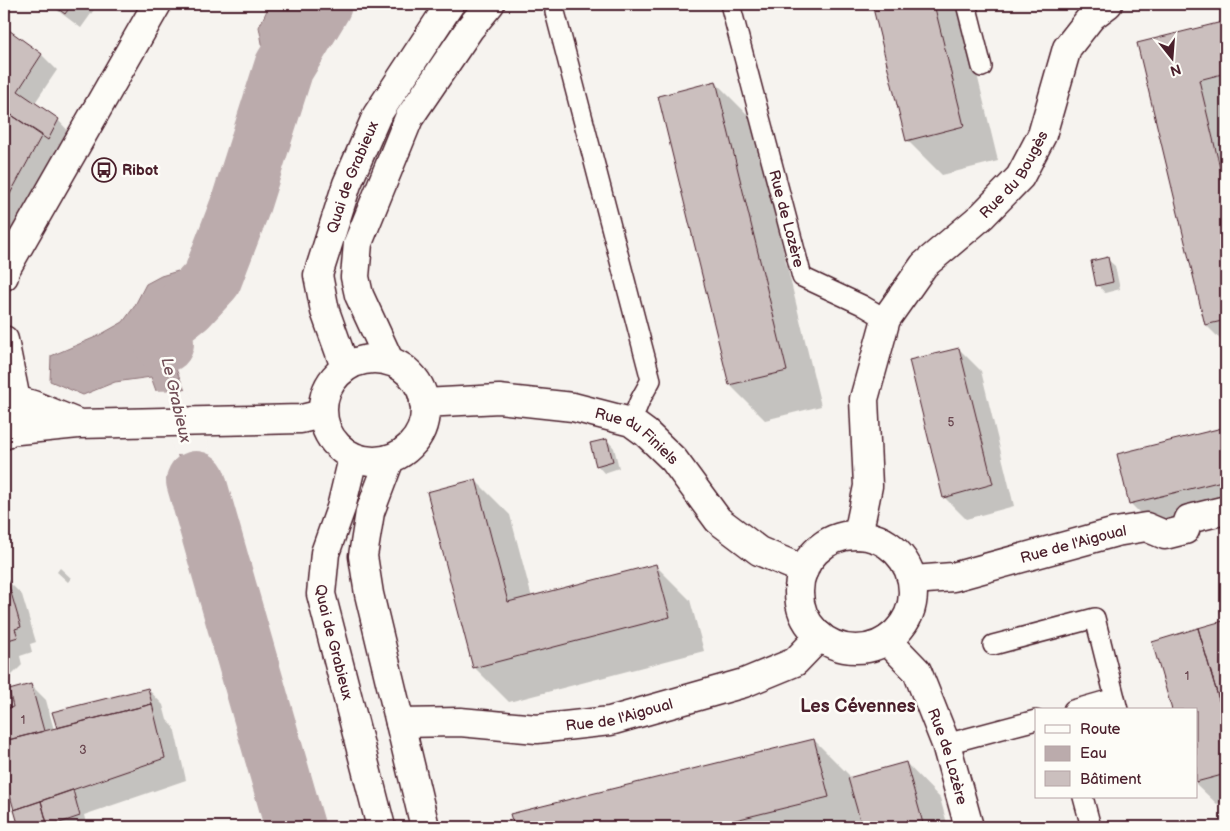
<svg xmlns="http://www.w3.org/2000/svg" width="1230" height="831" font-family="'Balsamiq Sans',sans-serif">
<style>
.water{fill:#bbabac;stroke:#8e7378}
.pier{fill:#f6f3ef}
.shadow{fill:#0003}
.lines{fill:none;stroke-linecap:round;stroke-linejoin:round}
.river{stroke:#bbabac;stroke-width:60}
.building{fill:#cbbfbe;stroke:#4a1f2b}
.lane-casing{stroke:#4a1f2b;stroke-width:22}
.street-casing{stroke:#4a1f2b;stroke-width:31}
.secondary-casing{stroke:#4a1f2b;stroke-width:31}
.primary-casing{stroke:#4a1f2b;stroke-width:31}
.lane{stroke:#fdfcf7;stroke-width:19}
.street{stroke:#fdfcf7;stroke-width:28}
.secondary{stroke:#fdfcf7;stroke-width:28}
.primary{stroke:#fdfcf7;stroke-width:28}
.labels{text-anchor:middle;stroke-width:5;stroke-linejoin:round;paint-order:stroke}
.number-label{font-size:12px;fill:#6a4750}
.poi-label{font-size:15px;font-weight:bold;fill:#4a1f2b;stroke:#fdfcf7;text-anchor:start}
.street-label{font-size:15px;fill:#4a1f2b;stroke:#fdfcf7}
.water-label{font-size:16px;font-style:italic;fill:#725058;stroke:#fdfcf7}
.quarter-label{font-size:18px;font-weight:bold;fill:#4a1f2b;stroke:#fdfcf7}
</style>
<rect width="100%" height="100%" fill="#f6f3ef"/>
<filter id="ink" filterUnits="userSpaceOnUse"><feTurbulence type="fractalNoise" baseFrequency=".02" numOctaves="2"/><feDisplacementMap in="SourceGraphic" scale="10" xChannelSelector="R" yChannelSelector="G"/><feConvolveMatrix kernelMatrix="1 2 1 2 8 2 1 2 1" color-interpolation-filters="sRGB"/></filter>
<g filter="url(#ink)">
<!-- water -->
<path class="water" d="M270,4H346L302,55L261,157L248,182L247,159L253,95L264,54L259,27Z
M178,271L192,284L209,282L200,310L183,319L170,337L174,364L190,403L208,454L214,480L213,511L219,559L222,569L208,574C189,558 198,541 194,520C185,471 168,424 151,377L115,382L83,395L50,381L51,356L98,336L123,322L134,307L146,284L161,276Z"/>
<!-- pier -->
<path class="pier" d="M188,390L193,402L211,454L176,455L154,391Z"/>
<!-- shadow -->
<path class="shadow" d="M49,4H98L81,28Z
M874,4H960L998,161L942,175L907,140Z
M1226,22V345L1206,325L1138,44Z
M6,30L42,55L57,70L34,104L58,120L73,136L64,154L54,149L63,158L4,248V33Z
M716,83L751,118L821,406L765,420L730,385Z
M1107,259L1115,266L1120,289L1105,293L1098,285Z
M959,349L981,371L1014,506L966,519L944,497Z
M1226,429V523L1165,538L1130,503L1118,455Z
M607,440L614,448L619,468L604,473L597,465Z
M475,480L510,515L532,598L655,565L690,600L704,651L509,702L474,667Z
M60,568L71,578L68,582L57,572Z
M7,580L22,595L36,642L30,644L32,652L20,656L22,665L4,683V581Z
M1226,621V802L1217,804L1196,784V710L1154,642Z
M31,685L46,700L54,730L148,689L163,705L167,720L174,727L186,780L84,815L86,824L76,827H20L4,770V711L15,707Z
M814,740L849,775L850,779L906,763L940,798L948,827H515L512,815Z
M148,823L152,827H135Z"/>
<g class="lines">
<!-- river -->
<path class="river" d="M164,343L161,326L188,305L212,279L240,206L284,67L322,4
M196,481L295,827"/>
</g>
<!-- building -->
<path class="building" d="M52,4H72L65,14Z
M872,4H934L964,126L906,141Z
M1226,21V73L1199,80L1226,193V320L1205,325L1137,43Z
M6,28L42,54L18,91L59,119L48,140L4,110V30Z
M716,81L787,371L729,385L658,96Z
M4,110L42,135L4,205Z
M1108,257L1113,282L1096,286L1091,261Z
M959,348L993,484L943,498L909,360Z
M1226,427V480L1129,504L1117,454Z
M607,439L613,461L596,466L590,443Z
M476,479L508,602L656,564L670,617L473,668L427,492Z
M7,579L21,627L15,629L18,637L5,641L8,649L4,653V580Z
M1226,620V724L1198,628Z
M1198,628L1226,724V774L1196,782V710H1172L1152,642Z
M31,684L44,731L4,741V709L13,707L9,690Z
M148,688L152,704L57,728L52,712Z
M152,704L165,758L14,810L4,774V741Z
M814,739L829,797L707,827H514L510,814Z
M906,762L924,827H862L848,778Z
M73,790L80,816L48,827L41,801Z
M41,801L48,827H19L14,810Z"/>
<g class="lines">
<!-- lane casing -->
<g class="lane-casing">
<g id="lane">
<path id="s1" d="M730,4L802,277L862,305L886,319"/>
<path d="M966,4L982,67"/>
<path d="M555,12L651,380L640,400L631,422"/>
<path d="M993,645L1095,618L1115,698"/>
<path d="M1073,710L1115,698L1118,710"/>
<path d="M946,744L1036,720"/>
<path d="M1083,797L1091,827"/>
</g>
</g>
<!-- street casing -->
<g class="street-casing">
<g id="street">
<path id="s2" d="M424,403L499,399L573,407L631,422L646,433L674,460L718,520L759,551L804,570"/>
<path id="s3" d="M858,535L868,486L864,399L886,319L924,265L982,216L1020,177L1042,135L1067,48L1092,16L1108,4"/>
<circle cx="856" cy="592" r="57"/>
<path id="s4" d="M913,580L953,577L1116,532L1146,527L1165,535L1185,530L1189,519L1226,510"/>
<path id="s5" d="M887,640L917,671L946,744L969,827"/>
<path id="s6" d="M400,723L460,722L537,729L610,721L744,683L795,662L820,636"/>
</g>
</g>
<!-- secondary casing -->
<g class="secondary-casing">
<path id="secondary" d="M4,276V272L157,4
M4,340L16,400L8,431L4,435
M16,400L33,405L77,423
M8,431L78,424L301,419L322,414"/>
</g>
<!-- primary casing -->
<g class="primary-casing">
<g id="primary">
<circle cx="374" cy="410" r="51"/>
<path d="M389,360L359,295L355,277L358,243L409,118L470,28L490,4"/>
<path id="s7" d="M345,367L325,311L318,275L347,184L377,115L450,4"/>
<path id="s8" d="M353,458L341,508L325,553L321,594L381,827"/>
<path d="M390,459L370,512L363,556L369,594L425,827"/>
</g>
</g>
<!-- lane -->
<use href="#lane" class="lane"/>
<!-- street -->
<use href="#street" class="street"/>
<!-- secondary -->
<use href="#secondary" class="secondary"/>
<!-- primary -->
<use href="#primary" class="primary"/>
</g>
</g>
<!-- icons -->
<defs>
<g id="bus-ring" transform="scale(1.25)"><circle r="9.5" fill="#fdfcf7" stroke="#4a1f2b" stroke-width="1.5"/><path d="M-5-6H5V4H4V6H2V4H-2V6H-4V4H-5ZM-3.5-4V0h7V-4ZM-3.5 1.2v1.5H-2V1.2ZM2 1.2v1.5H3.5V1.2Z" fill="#4a1f2b"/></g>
</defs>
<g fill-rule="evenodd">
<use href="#bus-ring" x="104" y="170"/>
</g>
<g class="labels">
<!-- number labels -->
<g class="number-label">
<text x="951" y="426">5</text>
<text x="1187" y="680">1</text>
<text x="23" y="724">1</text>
<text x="83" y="754">3</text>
</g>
<!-- poi labels -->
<g class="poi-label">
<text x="122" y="175">Ribot</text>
</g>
<!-- street labels -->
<g class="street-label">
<text dy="5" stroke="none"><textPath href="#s3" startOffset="415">Rue du Bougès</textPath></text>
<text dy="5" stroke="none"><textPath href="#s7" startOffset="200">Quai de Grabieux</textPath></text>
<text dy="5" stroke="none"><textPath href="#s1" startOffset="222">Rue de Lozère</textPath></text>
<text dy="5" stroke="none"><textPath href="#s2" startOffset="221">Rue du Finiels</textPath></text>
<text dy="5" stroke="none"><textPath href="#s4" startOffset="165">Rue de l'Aigoual</textPath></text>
<text dy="5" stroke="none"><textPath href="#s8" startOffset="190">Quai de Grabieux</textPath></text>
<text dy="5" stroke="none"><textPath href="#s6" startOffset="221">Rue de l'Aigoual</textPath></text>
<text dy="5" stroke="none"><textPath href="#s5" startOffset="134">Rue de Lozère</textPath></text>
</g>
<!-- water labels -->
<g class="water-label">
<text transform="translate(177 400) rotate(77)" y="6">Le Grabieux</text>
</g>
<!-- quarter labels -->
<g class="quarter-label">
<text x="858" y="712">Les Cévennes</text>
</g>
</g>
<!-- margin -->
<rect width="1230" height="831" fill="none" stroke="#fdfcf7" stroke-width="20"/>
<rect x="10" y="10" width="1210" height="811" fill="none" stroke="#4a1f2b" stroke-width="2" filter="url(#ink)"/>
<!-- legend -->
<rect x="1035" y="708" width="162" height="90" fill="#fdfcf7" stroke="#b5a4a5"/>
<rect x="1045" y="725" width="25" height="8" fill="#fdfcf7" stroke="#b5a4a5"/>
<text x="1080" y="734" font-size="15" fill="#4a1f2b">Route</text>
<rect x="1045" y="746" width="25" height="15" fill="#bbabac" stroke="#b5a4a5"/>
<text x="1080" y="758" font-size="15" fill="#4a1f2b">Eau</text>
<rect x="1045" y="771" width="25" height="15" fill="#cbbfbe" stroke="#b5a4a5"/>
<text x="1080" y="784" font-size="15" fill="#4a1f2b">Bâtiment</text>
<!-- north arrow -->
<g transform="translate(1172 58) rotate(163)" stroke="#fdfcf7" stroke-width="4" paint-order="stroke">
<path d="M0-4L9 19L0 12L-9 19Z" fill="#4a1f2b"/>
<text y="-8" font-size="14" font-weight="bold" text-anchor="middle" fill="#4a1f2b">N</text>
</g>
</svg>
